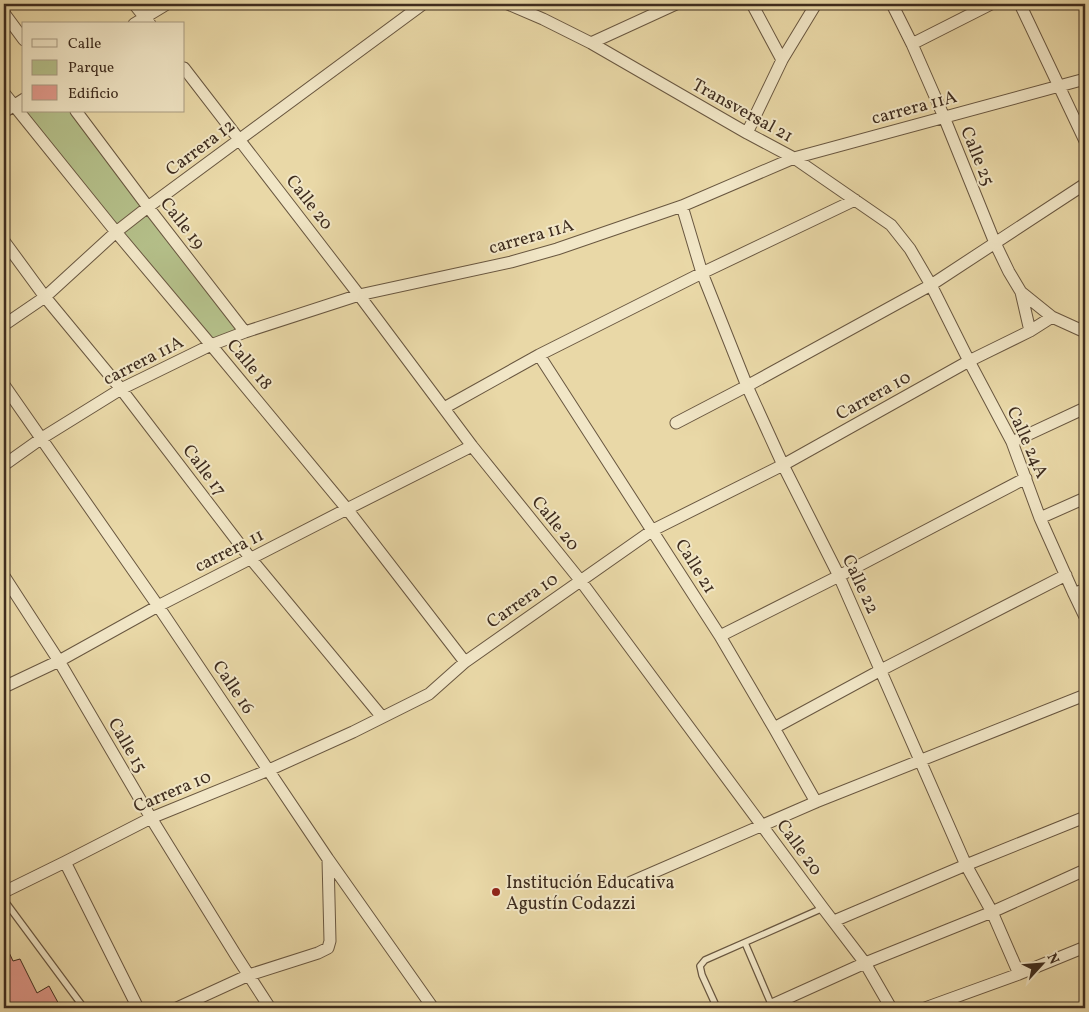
<svg xmlns="http://www.w3.org/2000/svg" width="1089" height="1012" font-family="Vollkorn,serif">
<style>
.green{fill:#b4bf89;stroke:#797654}
.building{fill:#e1998b;stroke:#3e2c1e}
.lines{fill:none;stroke-linecap:round;stroke-linejoin:round}
.lane-casing{stroke:#695740;stroke-width:8}
.street-casing{stroke:#695740;stroke-width:13}
.lane{stroke:#f1e6c6;stroke-width:5.5}
.street{stroke:#f1e6c6;stroke-width:11}
.poi-dot{fill:#8f2418;stroke:#f1e6c6;stroke-width:2}
.labels{text-anchor:middle;stroke-width:4;stroke-linejoin:round;paint-order:stroke}
.street-label{font-size:18px;fill:#3e2c1e;stroke:#f1e6c6}
.poi-label{font-size:18px;fill:#3e2c1e;stroke:#f1e6c6;text-anchor:start}
</style>
<rect width="100%" height="100%" fill="#e9d8a7"/>
<filter id="stains"><feTurbulence type="fractalNoise" baseFrequency=".004" numOctaves="4"/><feColorMatrix values="0 0 0 0 .2 0 0 0 0 .09 0 0 0 0 .02 0 0 0 .5 -.17"/></filter>
<radialGradient id="worn" r=".72"><stop offset=".6" stop-color="#630" stop-opacity="0"/><stop offset="1" stop-color="#630" stop-opacity=".3"/></radialGradient>
<!-- green -->
<path class="green" d="M24,111H71L142,206L117,226Z
M147,211L240,331L212,341L121,232Z"/>
<!-- building -->
<path class="building" d="M4,942L13,961L20,959L37,993L49,986L61,1008H4Z"/>
<g class="lines">
<!-- lane casing -->
<g class="lane-casing">
<path id="lane" d="M4,900L84,1008
M745,943L772,1006
M717,1008L702,975L700,966L705,960L823,908"/>
</g>
<!-- street casing -->
<g class="street-casing">
<path id="street" d="M134,4L150,24
M508,4L543,19L591,43L747,133L794,158L891,225L910,249L931,285L969,361L1012,442L1040,518L1074,594L1085,617
M752,4L782,60
M892,4L912,44L944,117L995,243L1009,272L1021,292L1030,331
M1020,4L1085,141
M4,13L24,40
M134,24L167,4
M591,43L676,4
M912,44L991,4
M184,68L359,295L472,446L580,580L823,908L865,963L891,1008
M4,93L116,232L211,345L347,509L465,662
M76,111L148,207L245,332
M4,112L24,99
M747,133L782,60L816,4
M682,206L702,273L747,386L783,465L839,576L966,865L992,912L1019,974
M4,241L45,297L121,389L251,559L382,717
M1021,292L1052,317L1085,332
M4,325L45,297L116,232L148,207L423,4
M539,355L720,636L774,728L816,802
M4,385L158,606L328,859L433,1008
M444,408L539,355L702,273L855,200
M676,423L747,386L931,285L1085,184
M1012,442L1085,408
M4,465L42,438L121,389L211,345L245,332L359,295L511,262L557,249L682,206L794,158L1085,79
M1040,518L1085,498
M4,576L59,661L151,818L237,957L270,1008
M1074,594L1085,589
M720,636L839,576L1026,478
M4,687L59,661L158,606L347,509L472,446
M774,728L881,670L1066,575
M65,862L138,1008
M629,883L816,802L1085,695
M4,892L65,862L151,818L269,770L353,732L429,694L465,662L653,530L783,465L969,361L1030,331L1052,317
M834,921L966,865L1085,817
M772,1005L865,963L992,912L1085,870
M177,1008L249,975L318,953L328,948L330,941L328,859
M925,1008L1019,974L1085,947"/>
</g>
<!-- lane -->
<use href="#lane" class="lane"/>
<!-- street -->
<use href="#street" class="street"/>
</g>
<!-- markers -->
<circle class="poi-dot" cx="496" cy="892" r="5"/>
<g class="labels">
<!-- street labels -->
<g class="street-label">
<text transform="translate(914 107) rotate(-15)" y="6">carrera 11A</text>
<text transform="translate(743 110) rotate(29)" y="6">Transversal 21</text>
<text transform="translate(200 147) rotate(-37)" y="6">Carrera 12</text>
<text transform="translate(978 156) rotate(68)" y="6">Calle 25</text>
<text transform="translate(310 202) rotate(52)" y="6">Calle 20</text>
<text transform="translate(183 223) rotate(52)" y="6">Calle 19</text>
<text transform="translate(531 236) rotate(-16)" y="6">carrera 11A</text>
<text transform="translate(143 360) rotate(-27)" y="6">carrera 11A</text>
<text transform="translate(250 364) rotate(50)" y="6">Calle 18</text>
<text transform="translate(873 395) rotate(-29)" y="6">Carrera 10</text>
<text transform="translate(1028 442) rotate(66)" y="6">Calle 24A</text>
<text transform="translate(205 470) rotate(53)" y="6">Calle 17</text>
<text transform="translate(556 523) rotate(51)" y="6">Calle 20</text>
<text transform="translate(229 550) rotate(-27)" y="6">carrera 11</text>
<text transform="translate(696 566) rotate(58)" y="6">Calle 21</text>
<text transform="translate(861 584) rotate(65)" y="6">Calle 22</text>
<text transform="translate(522 600) rotate(-35)" y="6">Carrera 10</text>
<text transform="translate(234 687) rotate(56)" y="6">Calle 16</text>
<text transform="translate(128 745) rotate(60)" y="6">Calle 15</text>
<text transform="translate(172 791) rotate(-23)" y="6">Carrera 10</text>
<text transform="translate(800 847) rotate(54)" y="6">Calle 20</text>
</g>
<!-- poi labels -->
<g class="poi-label">
<text x="506" y="888">Institución Educativa<tspan x="506" dy="21">Agustín Codazzi</tspan></text>
</g>
</g>
<!-- margin -->
<rect width="1089" height="1012" fill="none" stroke="#e9d8a7" stroke-width="20"/>
<rect x="5" y="5" width="1079" height="1002" fill="none" stroke="#3e2c1e" stroke-width="2.5"/>
<rect x="10" y="10" width="1069" height="992" fill="none" stroke="#3e2c1e"/>
<!-- legend -->
<rect x="22" y="22" width="162" height="90" fill="#f1e6c6" stroke="#a99c83"/>
<rect x="32" y="39" width="25" height="8" fill="#f1e6c6" stroke="#a99c83"/>
<text x="68" y="48" font-size="15" fill="#3e2c1e">Calle</text>
<rect x="32" y="60" width="25" height="15" fill="#b4bf89" stroke="#a99c83"/>
<text x="68" y="72" font-size="15" fill="#3e2c1e">Parque</text>
<rect x="32" y="85" width="25" height="15" fill="#e1998b" stroke="#a99c83"/>
<text x="68" y="98" font-size="15" fill="#3e2c1e">Edificio</text>
<!-- north arrow -->
<g transform="translate(1042 964) rotate(64)" stroke="#f1e6c6" stroke-width="4" paint-order="stroke">
<path d="M0-4L9 19L0 12L-9 19Z" fill="#3e2c1e"/>
<text y="-8" font-size="14" font-weight="bold" text-anchor="middle" fill="#3e2c1e">N</text>
</g>
<rect width="100%" height="100%" filter="url(#stains)"/>
<rect width="100%" height="100%" fill="url(#worn)"/>
</svg>
